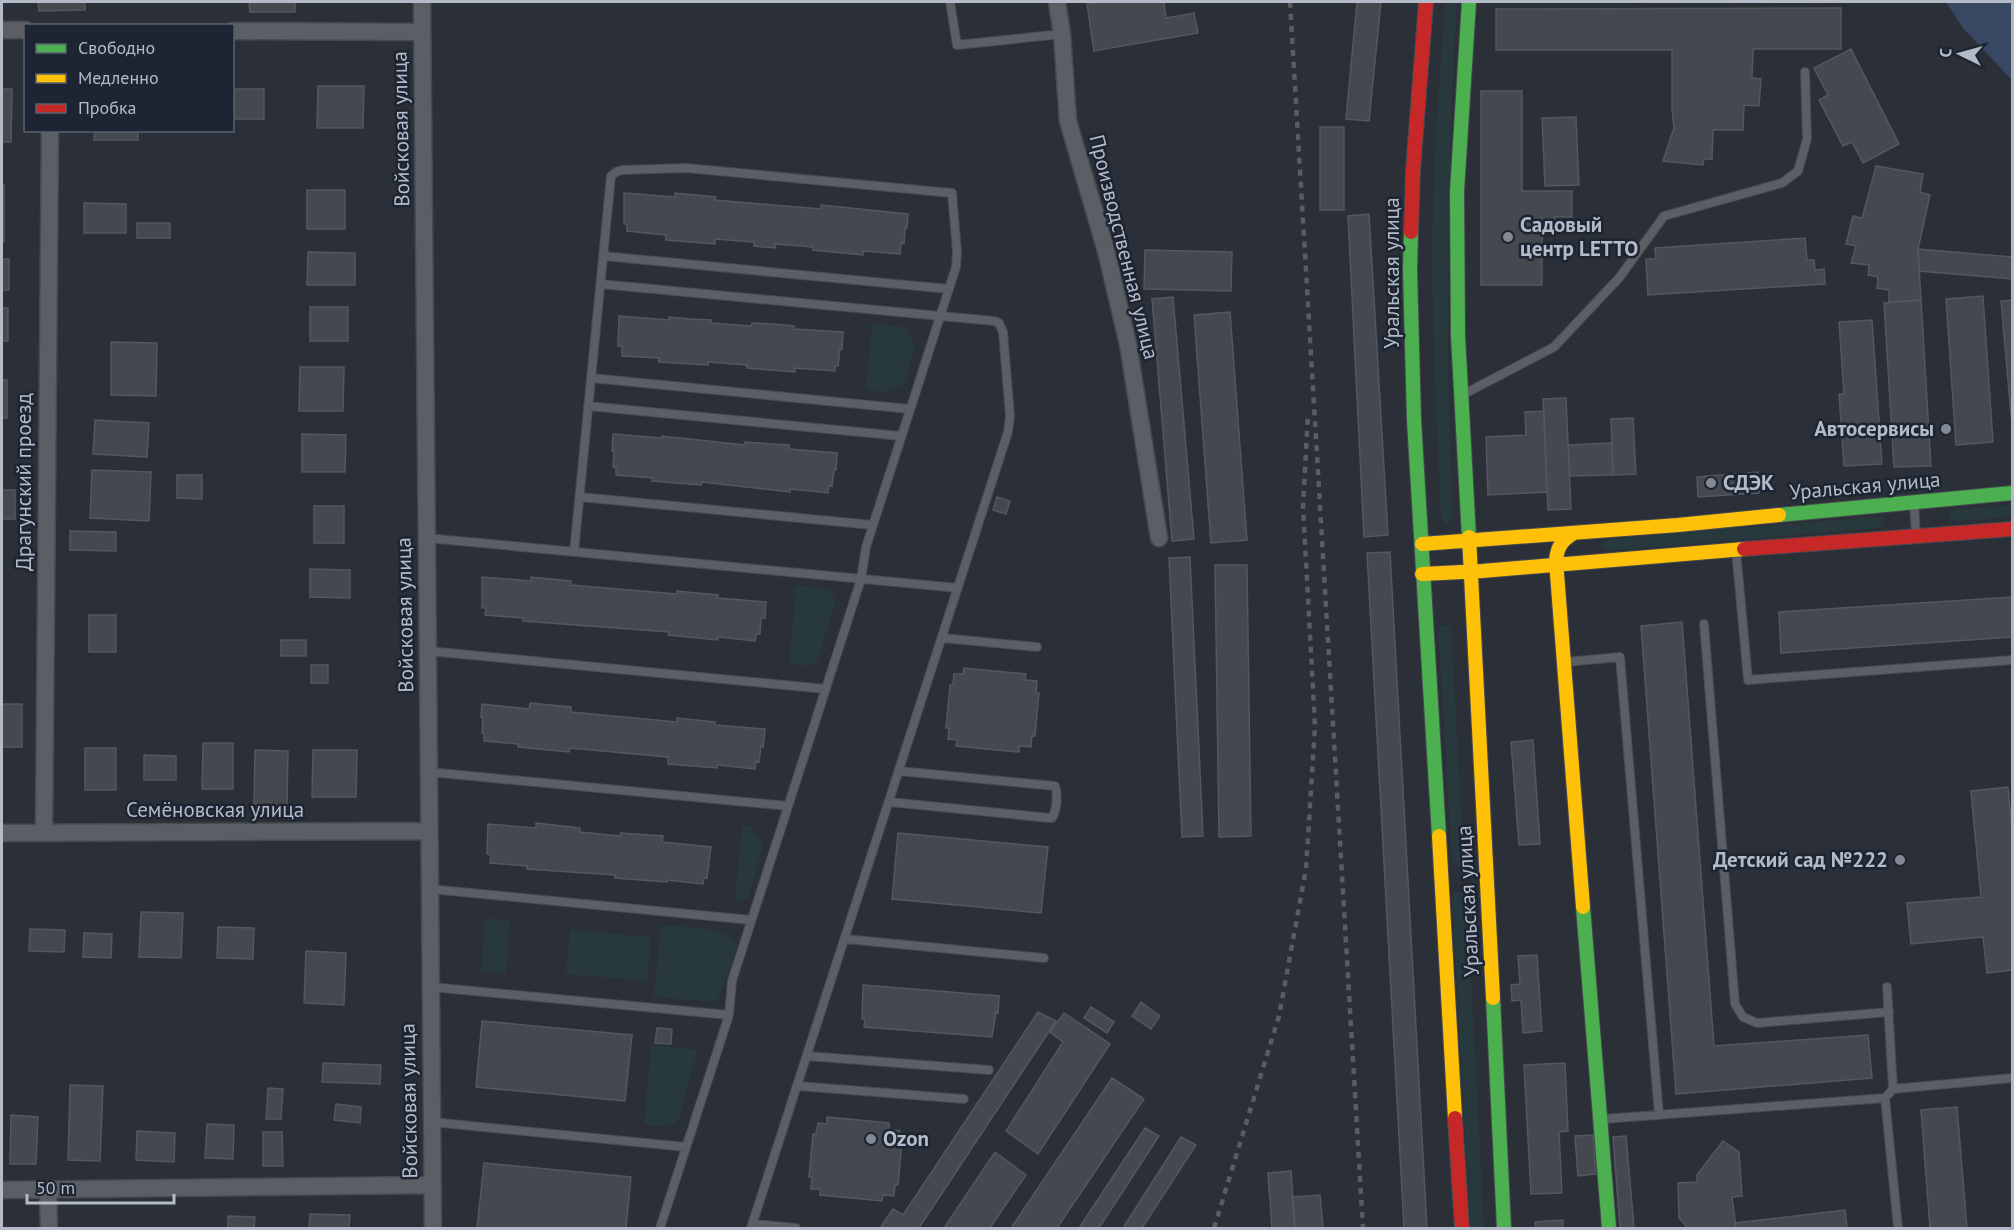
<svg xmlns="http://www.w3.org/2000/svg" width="2014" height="1230" font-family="'PT Sans',sans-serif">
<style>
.green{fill:#28393d}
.water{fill:#394862}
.building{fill:#45484f;stroke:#53575f;stroke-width:1.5}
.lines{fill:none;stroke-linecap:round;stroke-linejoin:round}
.lane-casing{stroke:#464a50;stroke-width:10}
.street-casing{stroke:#464a50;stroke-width:19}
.fast-casing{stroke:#464a50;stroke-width:16}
.slow-casing{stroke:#464a50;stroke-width:16}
.jam-casing{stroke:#464a50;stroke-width:16}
.lane{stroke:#5b5e65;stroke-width:8}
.street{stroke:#5b5e65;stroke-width:16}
.fast{stroke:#4caf50;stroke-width:14}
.slow{stroke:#ffc107;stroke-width:14}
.jam{stroke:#c62828;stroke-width:14}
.rail{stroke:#595d63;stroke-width:4.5;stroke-dasharray:6 6;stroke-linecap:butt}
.poi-dot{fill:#848a95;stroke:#1e2532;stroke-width:2}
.labels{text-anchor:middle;stroke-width:5;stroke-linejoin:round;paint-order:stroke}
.street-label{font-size:21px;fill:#b4bbc8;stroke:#1e2532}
.poi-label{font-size:21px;font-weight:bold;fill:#b4bbc8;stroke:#1e2532;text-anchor:start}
</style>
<rect width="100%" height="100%" fill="#2b2f37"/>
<!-- green -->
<path class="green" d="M1445,2H1457C1447,173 1445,344 1453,516L1449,524L1443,523L1441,514C1435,394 1429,272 1435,151C1437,101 1442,51 1445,2Z
M872,324L904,327L915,346L904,384L889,392L866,390Z
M2012,505V517L1956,521L1949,520L1950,512L1956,510Z
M1874,517L1883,518V525L1877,528L1608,551L1602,548L1603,543L1610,539Z
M796,586C812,587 831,584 836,601L818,659C811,668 800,665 789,664Z
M1451,625L1464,863L1458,867L1452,863L1438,626Z
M742,825L751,826L761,840L762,849L749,897L743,902L735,901Z
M1459,891L1464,892L1467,896L1484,1228H1470L1452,896L1454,893Z
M485,918L510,920L506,974L481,972Z
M661,925C677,927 736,925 736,947C736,955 721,990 718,1000L714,1002L654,997Z
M570,930L651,937L647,981L566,974Z
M651,1045L698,1050L679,1118L674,1125L666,1127L644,1125Z"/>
<!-- water -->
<path class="water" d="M1946,2H2012V80L1963,28Z"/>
<!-- building -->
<path class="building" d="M38,2H85V10L39,11Z
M249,2H295V12H250Z
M1099,2H1164L1166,18L1194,13L1198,33L1094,51L1087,4Z
M1357,2H1381L1369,121L1346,119Z
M1841,8V49H1753L1752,78L1761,79L1759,106L1744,105L1743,130H1713L1712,159H1704L1703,165L1663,161L1674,128L1672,109V50H1496V9Z
M1851,49L1899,144L1863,163L1852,142L1843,146L1819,100L1828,95L1814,68Z
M318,86H364L363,128H317Z
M2,89H12L11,142H2Z
M232,89H264V119H232Z
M1481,91H1522V191H1572V217H1555V231H1542V285H1481Z
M1576,117L1579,185L1545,186L1542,118Z
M1320,127H1344V210H1320Z
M95,130H138V140H94Z
M1876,166L1923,174L1920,192L1930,195L1918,249L1921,300L1889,302V290L1877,288L1878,277L1868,275L1869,265L1851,263L1856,246L1846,244L1853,216L1862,218Z
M2,185H4V242H2Z
M307,190H345V229H307Z
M624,193L675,197V193L716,197L715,200L821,209V205L908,214L907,228H905L904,244L901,243L900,254L863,251V255L813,250V247L775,244V248L754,246V242L715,239V244L666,240V235L627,231V224H624Z
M84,203L126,204V233H84Z
M1369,214L1388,535L1364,537L1348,216Z
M137,223H170V238H137Z
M1805,238L1807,260H1814L1815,270L1824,269L1825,284L1648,295L1646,259H1656L1655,248Z
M1918,249L2012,257V279L1919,271Z
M1145,250L1232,252L1231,291L1144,289Z
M308,252L355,253V285H307Z
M2,259H9V290H2Z
M1983,296L1993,442L1956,445L1946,299Z
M1173,297L1194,539L1172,541L1152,299Z
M1921,300L1931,466L1894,467L1884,303Z
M2012,300V426L2001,301Z
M310,307H348V341H310Z
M2,308H8V341H2Z
M1230,312L1247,540L1211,543L1194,315Z
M619,316L669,320V317L690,319L711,320V323L751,326L752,323L773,324L794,326V329L843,332L842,349H840L838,366H835V371L795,368V372L747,368V365L708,362V365L659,362V358L622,356V346H618Z
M1872,320L1882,464L1844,466L1839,394H1844L1839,322Z
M111,342L157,343L156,396L111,395Z
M300,367H344L343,411H299Z
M2,380H7V418H2Z
M1566,398L1571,509L1548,510L1543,399Z
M1544,411L1547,492L1488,495L1486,437L1526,435L1525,412Z
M1633,418L1636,474L1613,475L1611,419Z
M95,420L149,423L147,457L93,454Z
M302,434L346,435L345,472H302Z
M613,434L662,438V436L745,445V442L789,445V449L837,453L836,470H834L832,486L829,485L828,493L790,489V492L702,482L701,485L652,481L653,478L616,475V468L613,467L614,451H612Z
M1612,443L1613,475L1570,476L1568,445Z
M92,470L151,472L149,521L90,518Z
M1758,472L1759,493L1698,497L1697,477Z
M177,475H202V499L177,498Z
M2,490H15V519H2Z
M997,497L1010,501L1006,514L993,510Z
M314,506H344V543H314Z
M70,531L116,532V551L70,550Z
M1390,552L1427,1228H1404L1367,553Z
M1190,557L1203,836L1182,837L1169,558Z
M1215,565H1247L1251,836L1219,837Z
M310,569L350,570V598L310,597Z
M482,577L531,581V577L571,581V585L677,594V591L697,593L718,595L717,598L766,602L765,618H761L760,634H756L755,641L718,637V640L668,635L669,632L523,621V618L485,615L486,608H482Z
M2012,597V637L1781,653L1779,612Z
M89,615H116V652H89Z
M1682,622L1714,1046L1868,1035L1872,1078L1676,1094L1641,626Z
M281,640H306V656H281Z
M311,665H328V683H311Z
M964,668L1026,674L1025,680L1037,681L1036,693H1039L1035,736H1032L1031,747L1019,746V752L956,746L957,740L948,739L949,728H946L950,685H953L954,674H963Z
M530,703L571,707V712L677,722V718L715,722V725L765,729L763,747L761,746L759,762L756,761L755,769L717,765V768L668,764V757L570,748L569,752L518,747V744L484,741V734L482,733L483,718L481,717L482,704L529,709Z
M2,704H22V747H2Z
M1533,740L1540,844L1519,845L1511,742Z
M203,743H233V789H202Z
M85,748H116V790H85Z
M255,750L288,751L287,805L254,804Z
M313,750H357L356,797H312Z
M144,755L176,756V780H144Z
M2008,787L2011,821H2012V970L1987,973L1983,937L1911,944L1907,903L1981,897L1971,791Z
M536,823L580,828V832L620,836L621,833L663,836L662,842L711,847L707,878H704L703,884L667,880V882L615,878V875L527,869V866L490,863L491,855L487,854L488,824L536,828Z
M898,833L1048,847L1041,913L892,899Z
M141,912L183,913L181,958L139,957Z
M218,927L254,928L253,959L217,958Z
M30,929L65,930L64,952L29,951Z
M84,933L112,934L111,958L83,957Z
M306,951L346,953L344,1005L304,1003Z
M1537,955L1542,1031L1523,1033L1521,1000L1512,1001L1511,985L1520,984L1518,956Z
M863,985L999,996L998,1013L996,1012L992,1037L864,1027L865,1019H862Z
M1141,1002L1160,1016L1151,1029L1132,1016Z
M1091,1007L1114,1022L1107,1033L1084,1018Z
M1038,1012L1056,1021L919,1228H880L893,1209L903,1215Z
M1064,1013L1110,1044L1038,1154L1006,1131L1063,1042L1050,1032Z
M482,1021L632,1035L625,1101L476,1087Z
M657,1028L672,1029L671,1044L655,1043Z
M323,1063L381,1065L380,1084L322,1082Z
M1565,1063L1568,1131L1559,1132L1562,1193L1531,1194L1524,1065Z
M1112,1078L1144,1099L1057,1228H1011Z
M70,1085L103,1086L100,1161L68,1160Z
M268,1088L283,1089L281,1119H266Z
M336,1104L361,1107L360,1123L334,1120Z
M1957,1107L1967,1228H1930L1921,1110Z
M11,1115L38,1117L36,1164H10Z
M827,1117L889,1123V1129L900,1131L899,1142H902L898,1185H895L894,1196L883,1195L882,1201L820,1195V1189H811L812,1177H809L813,1134H816L818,1123L827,1124Z
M207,1124L234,1125L233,1159L205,1158Z
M1145,1128L1159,1136L1099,1228H1079Z
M137,1131L175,1133L174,1162L136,1160Z
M263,1132H282L283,1166H263Z
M1593,1135L1596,1174L1578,1176L1575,1136Z
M1626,1136L1634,1228H1620L1613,1137Z
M1181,1137L1196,1145L1142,1228H1123Z
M1723,1141L1739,1152L1742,1196L1732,1197L1736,1228H1688L1679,1218L1678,1183L1697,1182V1175Z
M995,1152L1026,1175L990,1228H944Z
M484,1163L631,1177L626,1228H477Z
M1291,1171L1295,1228H1272L1268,1173Z
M1320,1195L1323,1228H1295L1292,1197Z
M1845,1210L1847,1228H1736L1735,1223Z
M310,1214L350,1215L349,1228H309Z
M228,1216L255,1217L254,1228H228Z
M1563,1220V1228H1536L1535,1222Z"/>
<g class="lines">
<!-- lane casing -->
<g class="lane-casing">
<path id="lane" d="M950,2L957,45L1062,34
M603,256L949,289
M600,284L994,321L999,323L1003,332L1010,416L1008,432L751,1228
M591,378L910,409
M1464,394L1554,347L1619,278L1664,216L1782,183L1798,171L1807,139L1805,72
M588,406L901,436
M580,497L873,525
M1914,503L1916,535
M427,538L958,588
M1736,550L1748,680L2012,660
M574,552L611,176L616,172L622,170L686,168L952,193L957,252L956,267L866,547L861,579L732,981L729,1015L660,1228
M1704,624L1735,1004L1743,1017L1757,1023L1889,1012
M942,638L1037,647
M428,651L826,689
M1565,662L1620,657L1659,1115
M429,772L788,806
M889,802L1050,818H1052C1057,810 1058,794 1055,786L899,771
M430,889L751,920
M845,939L1044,958
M431,987L729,1015
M1887,987L1893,1089
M807,1056L989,1070
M798,1086L964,1099
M1885,1098L1898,1228
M1603,1119L1885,1098L1893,1089L2012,1078
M432,1122L686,1147
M753,1224L796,1228"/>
</g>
<!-- street casing -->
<g class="street-casing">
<path id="street" d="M422,2L433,1228
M1057,2L1062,34L1068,121L1106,251L1128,344L1159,538
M2,30H26
M232,31L422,32
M2,833L429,831
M44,833L50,130
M2,1190L433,1185
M48,1190L49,1228"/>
</g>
<!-- fast casing -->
<g class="fast-casing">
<path id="fast" d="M1469,2L1457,191L1458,336L1469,537
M1411,232L1410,270L1414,420L1439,836
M1779,515L2012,493
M1583,907L1609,1228
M1493,998L1504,1228"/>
</g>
<!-- slow casing -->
<g class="slow-casing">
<path id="slow" d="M1574,533C1562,540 1557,547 1556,561L1583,907
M1469,537L1493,998
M1422,544L1678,525L1779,515
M1422,574L1482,571L1744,549
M1439,836L1455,1118"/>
</g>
<!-- jam casing -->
<g class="jam-casing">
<path id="jam" d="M1411,232L1413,170L1426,2
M1744,549L2012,529
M1455,1118L1462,1228"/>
</g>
<!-- lane -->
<use href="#lane" class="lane"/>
<!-- street -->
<use href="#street" class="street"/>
<!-- fast -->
<use href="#fast" class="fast"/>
<!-- slow -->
<use href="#slow" class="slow"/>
<!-- jam -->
<use href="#jam" class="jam"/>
<!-- rail -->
<path class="rail" d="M1290,2L1363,1228
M1214,1228L1279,1016L1306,869L1315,726L1303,507L1308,413"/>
</g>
<!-- markers -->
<g class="poi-dot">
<circle cx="1508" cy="237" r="6"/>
<circle cx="1946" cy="429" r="6"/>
<circle cx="1711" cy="483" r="6"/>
<circle cx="1900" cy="860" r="6"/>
<circle cx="871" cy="1139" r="6"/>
</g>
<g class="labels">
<!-- street labels -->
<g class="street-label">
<text transform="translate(401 129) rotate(-91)" y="7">Войсковая улица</text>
<text transform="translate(1124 247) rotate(76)" y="7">Производственная улица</text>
<text transform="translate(1392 273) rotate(-90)" y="7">Уральская улица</text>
<text transform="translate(24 482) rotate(-90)" y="7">Драгунский проезд</text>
<text transform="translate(1865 486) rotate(-5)" y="7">Уральская улица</text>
<text transform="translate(405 615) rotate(-91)" y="7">Войсковая улица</text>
<text x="215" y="817">Семёновская улица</text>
<text transform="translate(1468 901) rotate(-93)" y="7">Уральская улица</text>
<text transform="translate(409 1101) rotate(-91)" y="7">Войсковая улица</text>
</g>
<!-- poi labels -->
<g class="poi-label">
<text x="1520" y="232">Садовый<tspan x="1520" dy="24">центр LETTO</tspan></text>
<text x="1934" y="436" text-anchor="end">Автосервисы</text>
<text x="1723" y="490">СДЭК</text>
<text x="1888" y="867" text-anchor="end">Детский сад №222</text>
<text x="883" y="1146">Ozon</text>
</g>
</g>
<!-- border -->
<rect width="2014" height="1230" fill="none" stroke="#b4bbc8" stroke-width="6"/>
<!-- legend -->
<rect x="24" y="24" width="210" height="108" fill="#1e2532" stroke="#5a616e" stroke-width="1.5"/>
<rect x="36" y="44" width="30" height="9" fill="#4caf50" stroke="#5a616e" stroke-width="1.5"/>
<text x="78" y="54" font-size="18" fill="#b4bbc8">Свободно</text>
<rect x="36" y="74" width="30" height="9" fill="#ffc107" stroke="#5a616e" stroke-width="1.5"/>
<text x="78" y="84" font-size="18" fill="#b4bbc8">Медленно</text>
<rect x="36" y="104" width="30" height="9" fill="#c62828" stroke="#5a616e" stroke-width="1.5"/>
<text x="78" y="114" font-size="18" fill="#b4bbc8">Пробка</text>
<!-- north arrow -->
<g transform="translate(1960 54) rotate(275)" stroke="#1e2532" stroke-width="4.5" paint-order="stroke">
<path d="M0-4.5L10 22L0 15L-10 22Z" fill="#b4bbc8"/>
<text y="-9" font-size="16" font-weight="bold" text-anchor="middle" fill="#b4bbc8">С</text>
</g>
<!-- scale -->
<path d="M27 1194v9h147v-9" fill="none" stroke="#b4bbc8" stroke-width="3"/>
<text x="36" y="1194" font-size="18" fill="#b4bbc8" stroke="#1e2532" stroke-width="4.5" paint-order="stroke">50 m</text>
</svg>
